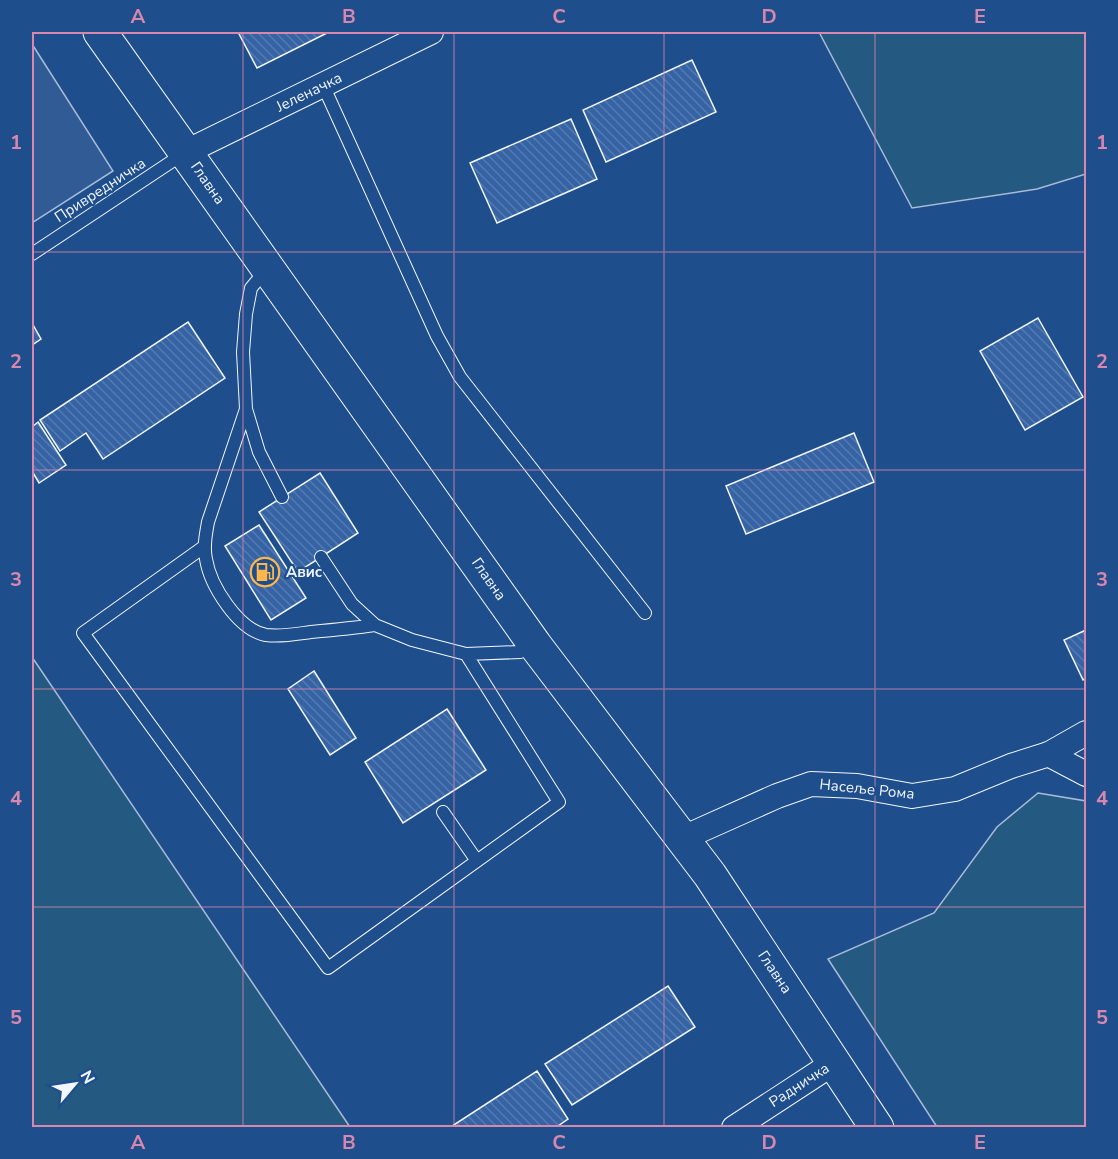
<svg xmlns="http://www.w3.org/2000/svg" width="1118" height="1159" font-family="'Nunito Sans',sans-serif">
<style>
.green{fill:#245a82;stroke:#a8bbd7;stroke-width:1.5}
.parking{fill:#305b95;stroke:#a8bbd7;stroke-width:1.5}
.building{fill:url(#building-back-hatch);stroke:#f2f6ff;stroke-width:1.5}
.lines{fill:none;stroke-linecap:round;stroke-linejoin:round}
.service-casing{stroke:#f2f6ff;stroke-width:14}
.minor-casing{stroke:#f2f6ff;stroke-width:26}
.secondary-casing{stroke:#f2f6ff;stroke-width:35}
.service{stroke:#1f4e8c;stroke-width:12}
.minor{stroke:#1f4e8c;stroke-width:24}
.secondary{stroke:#1f4e8c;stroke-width:33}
.grid{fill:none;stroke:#da87ad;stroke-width:1.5;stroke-opacity:0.55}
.labels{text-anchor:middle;stroke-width:4.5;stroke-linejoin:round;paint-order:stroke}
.street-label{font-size:15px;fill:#f2f6ff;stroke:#1f4e8c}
.poi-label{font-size:15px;font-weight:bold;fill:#f2f6ff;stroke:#1f4e8c;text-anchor:start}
.neatline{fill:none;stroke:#da87ad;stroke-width:2}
.grid-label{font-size:20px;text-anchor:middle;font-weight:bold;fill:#da87ad}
</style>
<defs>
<pattern id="building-back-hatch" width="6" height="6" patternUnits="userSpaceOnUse" patternTransform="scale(1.5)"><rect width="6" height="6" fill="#3563a3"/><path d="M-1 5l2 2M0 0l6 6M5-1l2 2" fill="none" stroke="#537ab1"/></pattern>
</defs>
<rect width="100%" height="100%" fill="#1f4e8c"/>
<!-- green -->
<path class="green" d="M819,32H1086V174L1037,189L912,208Z
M32,657L350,1127H32Z
M1038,793L1086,801V1127H937L828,959L934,913L997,827Z"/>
<!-- parking -->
<path class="parking" d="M32,44L113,171L32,223Z"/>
<!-- building -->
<path class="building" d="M238,32H329L257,68Z
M692,60L716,112L606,162L583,110Z
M571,119L597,179L497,223L470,163Z
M1038,318L1083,397L1025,430L980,351Z
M188,322L225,378L103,459L86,433L60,451L40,420Z
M32,323L41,339L32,345Z
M38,422L66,465L39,483L32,471V427Z
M854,433L874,482L746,534L726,486Z
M320,473L358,533L298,572L259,512Z
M259,525L306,598L271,620L225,546Z
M1086,630V678L1083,680L1064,640Z
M314,671L356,738L330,755L288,689Z
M447,709L486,770L403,823L365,762Z
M668,986L695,1027L572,1105L545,1064Z
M537,1071L568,1119L555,1128H449Z"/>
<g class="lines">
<!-- service casing -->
<g class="service-casing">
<path id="service" d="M323,85L437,336L460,377L645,613
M32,254L183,154
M268,271L261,276L251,288L246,314L243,352L246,409L259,452L282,497
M246,409L208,522C206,534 203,546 206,559C210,585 238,630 266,635C281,637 296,634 311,632C333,630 354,628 375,625
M205,546L83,633L328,968L559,802L466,654
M321,557L352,604L375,625L412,640L466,654L520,652L535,645
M443,812L477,861"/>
</g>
<!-- minor casing -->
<g class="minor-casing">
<path id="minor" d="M186,152L431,32
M1048,754L1086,774
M683,838L777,796L811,784L857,786L912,796L955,789L1011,766L1049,754L1086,733
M734,1128L835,1062"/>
</g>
<!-- secondary casing -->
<g class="secondary-casing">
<path id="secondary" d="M100,32L535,645L710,875L877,1128"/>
</g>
<!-- service -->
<use href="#service" class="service"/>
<!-- minor -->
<use href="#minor" class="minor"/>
<!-- secondary -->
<use href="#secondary" class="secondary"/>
</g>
<!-- grid -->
<path class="grid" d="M243,32V1128M454,32V1128M664,32V1128M875,32V1128M32,252H1086M32,470H1086M32,689H1086M32,907H1086"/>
<!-- icons -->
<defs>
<g id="fuel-ring" transform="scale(1.5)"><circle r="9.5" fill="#1f4e8c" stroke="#ffb74d" stroke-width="1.5"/><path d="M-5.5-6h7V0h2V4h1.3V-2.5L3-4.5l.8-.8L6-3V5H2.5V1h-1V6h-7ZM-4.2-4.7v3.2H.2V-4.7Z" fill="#ffb74d"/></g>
</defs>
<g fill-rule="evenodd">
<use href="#fuel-ring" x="265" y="572"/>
</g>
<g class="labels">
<!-- street labels -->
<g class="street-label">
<text transform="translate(309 92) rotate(-26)" y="5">Јеленачка</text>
<text transform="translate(208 183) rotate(55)" y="5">Главна</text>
<text transform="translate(100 190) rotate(-33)" y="5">Привредничка</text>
<text transform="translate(489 579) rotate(55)" y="5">Главна</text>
<text transform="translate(867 789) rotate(6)" y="5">Насеље Рома</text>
<text transform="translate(775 972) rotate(56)" y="5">Главна</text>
<text transform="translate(799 1085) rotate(-33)" y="5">Радничка</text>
</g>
<!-- poi labels -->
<g class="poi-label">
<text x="286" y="577">Авис</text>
</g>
</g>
<!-- border -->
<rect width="1118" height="1159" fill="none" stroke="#1f4e8c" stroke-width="66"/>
<!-- north arrow -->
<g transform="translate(75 1084) rotate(61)" stroke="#1f4e8c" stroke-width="4.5" paint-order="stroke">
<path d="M0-4.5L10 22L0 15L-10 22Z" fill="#f2f6ff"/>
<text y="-9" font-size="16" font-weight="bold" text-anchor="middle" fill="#f2f6ff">N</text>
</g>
<rect x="33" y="33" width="1052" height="1093" class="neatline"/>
<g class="grid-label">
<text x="138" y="23">A</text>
<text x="349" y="23">B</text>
<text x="559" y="23">C</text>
<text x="769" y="23">D</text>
<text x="980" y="23">E</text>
<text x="16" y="149">1</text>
<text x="1102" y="149">1</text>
<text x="16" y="368">2</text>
<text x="1102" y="368">2</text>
<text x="16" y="586">3</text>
<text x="1102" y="586">3</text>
<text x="16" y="805">4</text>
<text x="1102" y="805">4</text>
<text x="16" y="1024">5</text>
<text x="1102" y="1024">5</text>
<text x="138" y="1149">A</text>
<text x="349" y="1149">B</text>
<text x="559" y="1149">C</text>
<text x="769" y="1149">D</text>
<text x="980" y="1149">E</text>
</g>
</svg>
